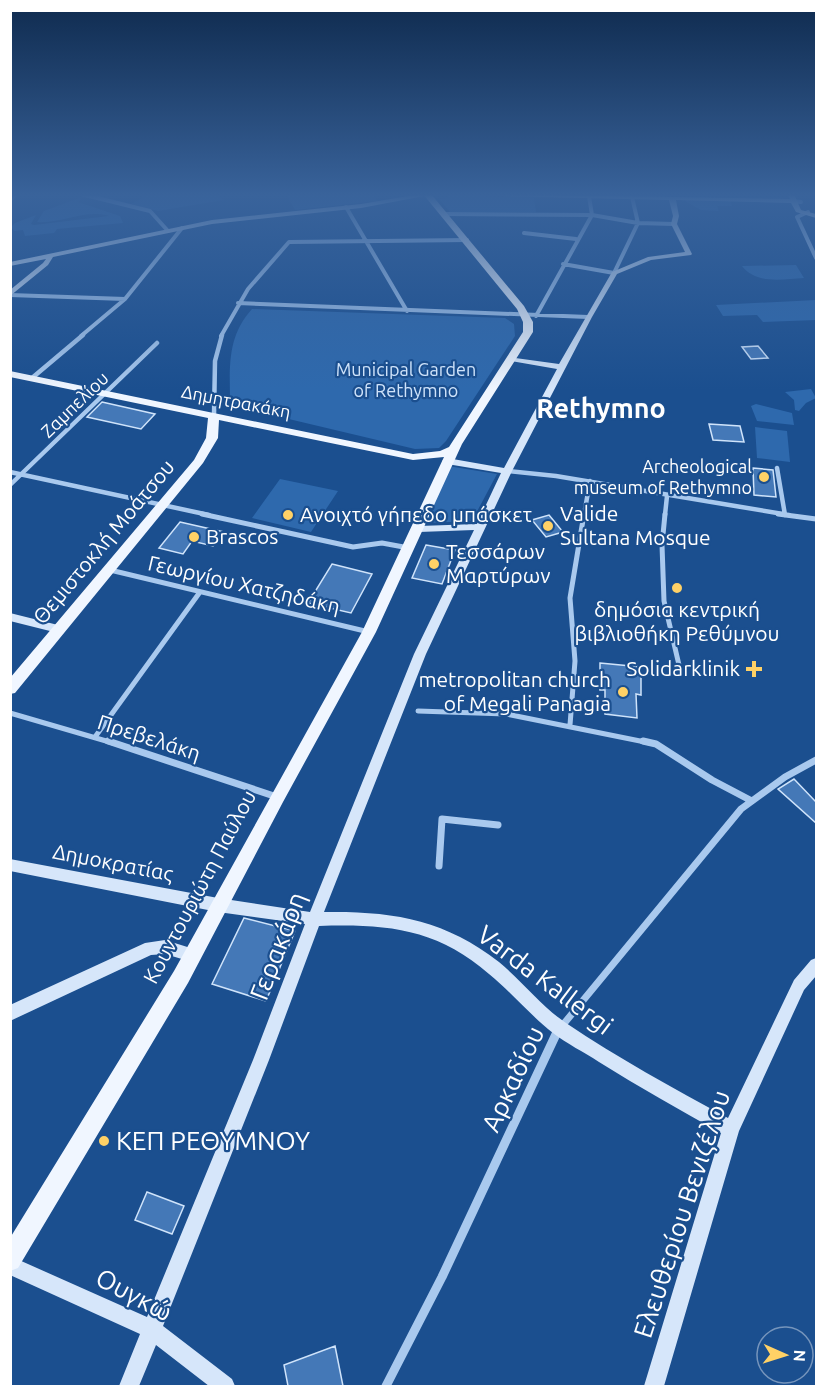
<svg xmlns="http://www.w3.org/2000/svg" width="827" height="1397" font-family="Ubuntu,sans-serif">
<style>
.green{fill:#2e69ad}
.building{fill:#4478b7;stroke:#cfe3fa;stroke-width:1.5}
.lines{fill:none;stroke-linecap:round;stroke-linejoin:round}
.street-far4{stroke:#a9c9ee;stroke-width:4}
.street-far3{stroke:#a9c9ee;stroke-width:4.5}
.street-far2{stroke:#a9c9ee;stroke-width:5}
.street-far1{stroke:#a9c9ee;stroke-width:7}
.street{stroke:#a9c9ee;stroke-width:9}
.secondary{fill:#d6e6fa;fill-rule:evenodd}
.primary{fill:#f0f6ff;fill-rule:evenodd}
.poi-dot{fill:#ffd166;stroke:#1b4f8f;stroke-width:2}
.labels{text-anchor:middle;stroke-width:4.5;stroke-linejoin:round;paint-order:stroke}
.far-park-label{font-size:18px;fill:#cfe3fa;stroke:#1b4f8f}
.far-street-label{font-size:18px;fill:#fff;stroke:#1b4f8f}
.far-poi-label{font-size:18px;fill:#fff;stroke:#1b4f8f;text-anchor:end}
.poi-label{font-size:21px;fill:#fff;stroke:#1b4f8f;text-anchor:start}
.street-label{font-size:21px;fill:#fff;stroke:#1b4f8f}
.near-street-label{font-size:26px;fill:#fff;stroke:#1b4f8f}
.near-poi-label{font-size:26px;fill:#fff;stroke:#1b4f8f;text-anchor:start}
.far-town-label{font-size:27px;font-weight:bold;fill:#fff;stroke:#1b4f8f}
</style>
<rect width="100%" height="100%" fill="#1b4f8f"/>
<!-- green -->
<path class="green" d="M135,194H215L224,200L158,211L131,204L144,197Z
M303,194H373L377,201L295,210L287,196Z
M447,195L534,198L536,212H450L439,199L448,198Z
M79,198L81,199L78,202L120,216L123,223L57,229L54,233L25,236L23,230L14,231L11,227L15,223L36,215L31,224L34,225L109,216C84,209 63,224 37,222L44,211Z
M681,199L730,200L732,206H717L719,211L701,210Z
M796,265L804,278C783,279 757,285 742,266Z
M816,300V320L763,322L757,315L723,316L716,305Z
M252,309L505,318L514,324L515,336L446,441L439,448L415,449L230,405C230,368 226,338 252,309Z
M811,389L816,398L806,403L799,411L795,410L794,400L785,392Z
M756,404L792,413L794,425L757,421L751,406Z
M755,427L787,431L790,462L757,458Z
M448,466L497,474L472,521L427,523Z
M280,479L338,491L311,532L252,518Z"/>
<!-- building -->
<path class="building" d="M758,346L768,358L751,359L742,347Z
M102,402L155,414L141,429L87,417Z
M709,424L740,426L744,442L713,440Z
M753,468L773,470L776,497L754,495Z
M549,515L563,532L546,537L532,520Z
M180,522L224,532L213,546L192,541L183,554L159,548Z
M426,545L455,550L442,584L412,578Z
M332,564L372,574L351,613L308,603Z
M600,663L641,667V695L636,694L637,718L605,714V690H600Z
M794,779L816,802V823L778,789Z
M244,918L295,931L266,1001L212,984Z
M147,1192L184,1206L172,1234L135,1220Z
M335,1346L343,1386H288L284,1365Z"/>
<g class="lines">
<!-- street-far4 -->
<path class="street-far4" d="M81,194L150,211L168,231
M10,200L16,194
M792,201L801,202
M346,207L407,311
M808,212L797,217L816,258
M445,214L592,215L638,223L674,224
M524,233L576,239
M563,264L614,273L638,223L632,197
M10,295L125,299
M238,303L588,317
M536,316L592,215L589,196
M81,336L125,299L182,228
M221,336L248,289L289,242L467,240"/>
<!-- street-far3 -->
<path class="street-far3" d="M32,378L83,335
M214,415L215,361L222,335
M777,468L785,515
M507,471L556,476L789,515
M10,472L209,515
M10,485L157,343
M584,515L590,481
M665,515L667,496"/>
<!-- street-far2 -->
<path class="street-far2" d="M202,514L353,547L382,543L409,548
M665,514L662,545L664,601L679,665
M778,514L816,519
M110,570L369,632
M418,711L506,714L650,743
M10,713L113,743
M570,725L575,661L570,598L584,514
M95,737L200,592"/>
<!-- street-far1 -->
<path class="street-far1" d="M108,741L277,797
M643,741L656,744L712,780L750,800
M439,866L442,819L498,825
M557,1032L741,809L785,777L816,760"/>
<!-- street -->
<path class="street" d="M386,1386L442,1277L558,1030"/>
<!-- secondary -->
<path class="secondary" d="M420,194H435L361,208L212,224L53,257L48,265L10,296V290L43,263L46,259L10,266V262L212,220L361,204Z
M498,194L790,199L788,194H794L801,210L816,214V218L796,212L791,203L676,200L679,216L677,224L692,254L691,255L651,260L617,274L592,317L512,471L426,654L324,912C392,911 444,919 499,962C522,981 542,1007 566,1023C618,1058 673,1088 728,1118L794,980L811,960L816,958V976L804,990L739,1131L664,1386H644L721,1133C680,1110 639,1087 599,1062C584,1052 567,1044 553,1033C530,1015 511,992 489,974C436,928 386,924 319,926L269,1060L163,1326L232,1379L235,1386H209L156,1345L139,1386H119L140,1334L10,1275V1256L147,1317L253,1060L305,924L218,912L10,871V859L218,898L310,912L414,654L474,530L419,532L414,529L419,526L477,524L501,473L447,464L442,461L447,458L504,468L557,369L511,361H508V357L559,364L612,272L648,257L685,252L671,224L673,216L669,200L501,196Z
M10,613L62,626L64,629L58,633L10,621Z
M165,940L197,950L199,955L197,960L192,962L165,954L151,955L10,1021V1005L145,943Z"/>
<!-- primary -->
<path class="primary" d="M423,194H431L524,306L533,322V332L462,444L376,632L283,802L188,983L18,1268L10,1271V1238L174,971L362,632L444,457L413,460L219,420L218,438L203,463L15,693L10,694V678L194,460L206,438L208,418L10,377V371L413,454L440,451L449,447L523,332V322L517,309Z"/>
</g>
<!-- sky -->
<linearGradient id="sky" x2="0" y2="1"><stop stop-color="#0f2b4f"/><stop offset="0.5" stop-color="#39639b"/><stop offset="1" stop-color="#39639b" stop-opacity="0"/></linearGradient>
<rect width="827" height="390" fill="url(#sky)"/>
<!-- markers -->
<g class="poi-dot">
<circle cx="764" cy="477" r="6"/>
<circle cx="288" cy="515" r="6"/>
<circle cx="548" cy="526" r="6"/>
<circle cx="194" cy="537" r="6"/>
<circle cx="434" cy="564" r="6"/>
<circle cx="677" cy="588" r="6"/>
<path d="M751 660h6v6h6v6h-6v6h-6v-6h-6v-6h6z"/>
<circle cx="623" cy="692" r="6"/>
<circle cx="104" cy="1141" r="6"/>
</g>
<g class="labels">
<!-- far-park labels -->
<g class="far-park-label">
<text x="406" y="376">Municipal Garden<tspan x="406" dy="21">of Rethymno</tspan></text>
</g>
<!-- far-street labels -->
<g class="far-street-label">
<text transform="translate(236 402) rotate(11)" y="6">Δημητρακάκη</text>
<text transform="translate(75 405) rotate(-44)" y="6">Ζαμπελίου</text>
</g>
<!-- far-poi labels -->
<g class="far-poi-label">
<text x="752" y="473">Archeological<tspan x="752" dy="21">museum of Rethymno</tspan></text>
</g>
<!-- poi labels -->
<g class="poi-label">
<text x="560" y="521">Valide<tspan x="560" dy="24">Sultana Mosque</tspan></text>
<text x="300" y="522">Ανοιχτό γήπεδο μπάσκετ</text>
<text x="206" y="544">Brascos</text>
<text x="446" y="559">Τεσσάρων<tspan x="446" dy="24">Μαρτύρων</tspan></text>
<text x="677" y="617" text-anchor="middle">δημόσια κεντρική<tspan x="677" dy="24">βιβλιοθήκη Ρεθύμνου</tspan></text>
<text x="740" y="676" text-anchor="end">Solidarklinik</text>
<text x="611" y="687" text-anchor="end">metropolitan church<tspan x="611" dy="24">of Megali Panagia</tspan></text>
</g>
<!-- street labels -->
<g class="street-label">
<text transform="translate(104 542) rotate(-50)" y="7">Θεμιστοκλή Μοάτσου</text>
<text transform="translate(244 585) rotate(13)" y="7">Γεωργίου Χατζηδάκη</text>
<text transform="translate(149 738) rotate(18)" y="7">Πρεβελάκη</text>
<text transform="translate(113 863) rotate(11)" y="7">Δημοκρατίας</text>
<text transform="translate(200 887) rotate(-62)" y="7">Κουντουριώτη Παύλου</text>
</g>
<!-- near-street labels -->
<g class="near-street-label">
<text transform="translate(278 946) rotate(-69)" y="9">Γερακάρη</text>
<text transform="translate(545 980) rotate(37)" y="9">Varda Kallergi</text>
<text transform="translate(513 1079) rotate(-65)" y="9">Αρκαδίου</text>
<text transform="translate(682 1214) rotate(-72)" y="9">Ελευθερίου Βενιζέλου</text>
<text transform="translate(134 1295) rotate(28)" y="9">Ουγκώ</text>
</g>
<!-- near-poi labels -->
<g class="near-poi-label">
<text x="116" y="1150">ΚΕΠ ΡΕΘΥΜΝΟΥ</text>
</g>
<!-- far-town labels -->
<g class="far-town-label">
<text x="601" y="418">Rethymno</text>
</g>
</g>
<!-- border -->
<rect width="827" height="1397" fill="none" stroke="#ffffff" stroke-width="24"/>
<!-- north arrow -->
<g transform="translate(785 1355) rotate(93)"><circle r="28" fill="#1b4f8f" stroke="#7695bc" stroke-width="1.5"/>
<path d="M0-4.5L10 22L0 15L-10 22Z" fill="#ffd166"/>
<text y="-9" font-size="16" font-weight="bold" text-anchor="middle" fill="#ffffff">N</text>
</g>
</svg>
